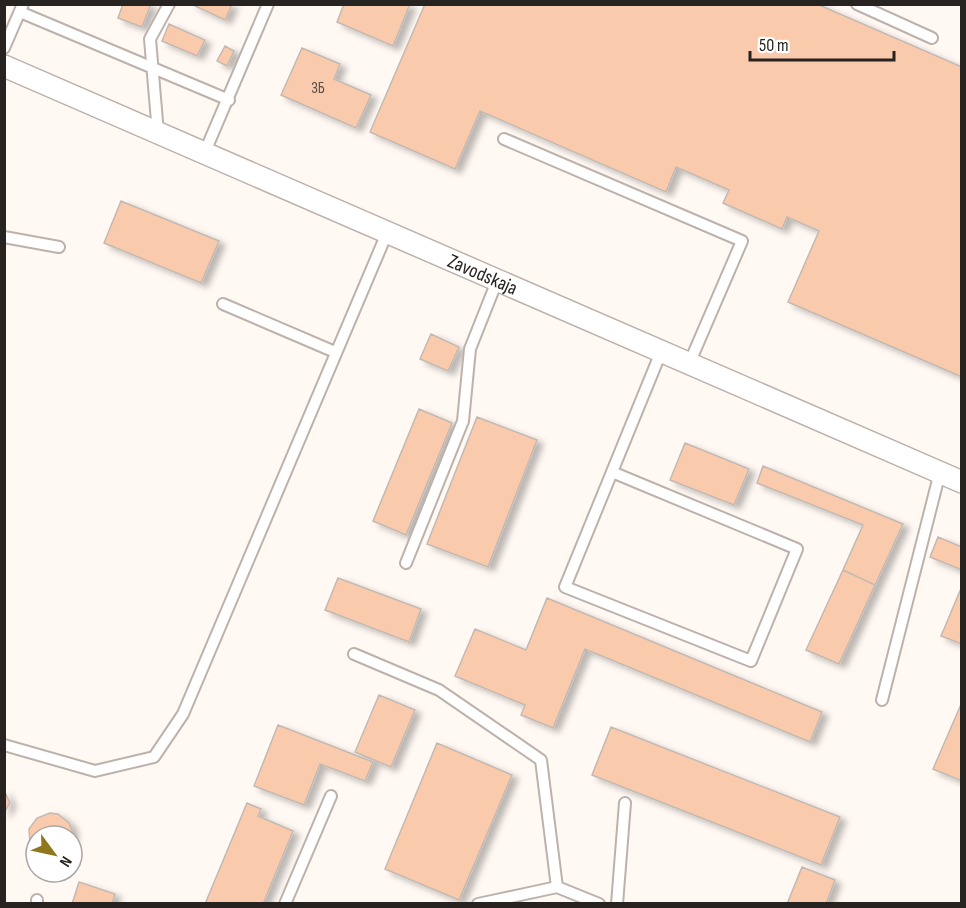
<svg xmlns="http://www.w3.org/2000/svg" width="966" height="908" font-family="'Sofia Sans Condensed',sans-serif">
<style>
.building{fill:#f9cbac;stroke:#c4b9b2;stroke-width:1.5;filter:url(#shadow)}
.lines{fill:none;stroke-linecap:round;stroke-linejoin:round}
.lane-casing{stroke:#bdb2ab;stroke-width:14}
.street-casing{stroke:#bdb2ab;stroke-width:24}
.lane{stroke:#fff;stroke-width:10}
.street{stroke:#fff;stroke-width:21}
.labels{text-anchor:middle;stroke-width:4.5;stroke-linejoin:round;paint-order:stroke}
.number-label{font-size:16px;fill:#5c4d43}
.street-label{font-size:20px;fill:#272320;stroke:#fff}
</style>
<defs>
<filter id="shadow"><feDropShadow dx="6" dy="4" stdDeviation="3" flood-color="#0004"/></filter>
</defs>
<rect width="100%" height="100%" fill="#fff8f3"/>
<!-- building -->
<path class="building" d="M123,4H151L142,27L118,18Z
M191,4H232L225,20Z
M344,4H410L393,46L337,22Z
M425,4H817L962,67V377L788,302L819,231L787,217L782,229L723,203L729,190L676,167L666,192L480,111L455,169L370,132Z
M169,24L205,40L197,56L162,41Z
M225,46L234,51L227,66L217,61Z
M302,48L340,64L334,79L371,95L356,128L281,95Z
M121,201L219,241L201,283L104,243Z
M431,334L459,347L448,371L420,359Z
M419,409L452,423L406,535L373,521Z
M477,417L537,440L488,567L427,544Z
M685,443L749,469L734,505L670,480Z
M763,466L903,524L875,585L843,570L863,525L757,483Z
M938,537L962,547V570L930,557Z
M843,570L875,585L839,664L806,650Z
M338,578L421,609L409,642L325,610Z
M962,586V644L941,636Z
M547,598L822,712L810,742L585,649L553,728L521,715L525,705L455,676L475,629L526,650Z
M379,695L415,710L391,767L355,752Z
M962,702V781L933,769Z
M278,725L373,762L365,781L320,764L304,805L254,786Z
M611,727L840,817L821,865L592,775Z
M437,743L512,775L459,900L385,869Z
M4,790L10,803L4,813Z
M247,803L261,809L258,816L293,831L263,904H205Z
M50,813L58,814L69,823L72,830V840V836H36V851L30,843L29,829L37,818Z
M802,867L835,880L826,904H787Z
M79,882L115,894L112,904H72Z"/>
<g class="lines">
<!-- lane casing -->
<g class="lane-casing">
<path id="lane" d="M857,4L932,38
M20,12L229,100
M4,48L23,4
M158,133L150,39L169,4
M504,139L742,241L689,364
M204,154L268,4
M4,237L59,247
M223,304L335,352
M612,472L797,549L751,661L565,587L661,352
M406,563L463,421L470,349L497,281
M354,654L439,690L541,760L557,887
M882,700L940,472
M4,745L95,771L154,757L183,714L387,233
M37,904V900
M285,904L331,796
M478,904L557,887L599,904
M617,904L625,803"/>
</g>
<!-- street casing -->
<g class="street-casing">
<g id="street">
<path id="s1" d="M4,66L962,482"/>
</g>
</g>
<!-- lane -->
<use href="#lane" class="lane"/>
<!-- street -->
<use href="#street" class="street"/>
</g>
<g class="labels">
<!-- number labels -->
<g class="number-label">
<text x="318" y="93">3Б</text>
</g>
<!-- street labels -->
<g class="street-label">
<text dy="7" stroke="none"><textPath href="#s1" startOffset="522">Zavodskaja</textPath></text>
</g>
</g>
<!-- border -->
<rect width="966" height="908" fill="none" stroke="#272320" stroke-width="12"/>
<!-- north arrow -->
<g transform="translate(54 854) rotate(123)"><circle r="28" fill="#ffffff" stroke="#a9a7a6" stroke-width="1.5"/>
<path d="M0-4.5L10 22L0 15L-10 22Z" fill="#8f771d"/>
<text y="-9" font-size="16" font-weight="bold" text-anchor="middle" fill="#272320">N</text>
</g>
<!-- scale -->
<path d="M750 51v9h144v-9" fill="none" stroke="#272320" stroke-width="3"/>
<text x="759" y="51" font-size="18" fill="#272320" stroke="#ffffff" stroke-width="4.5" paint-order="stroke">50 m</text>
</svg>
